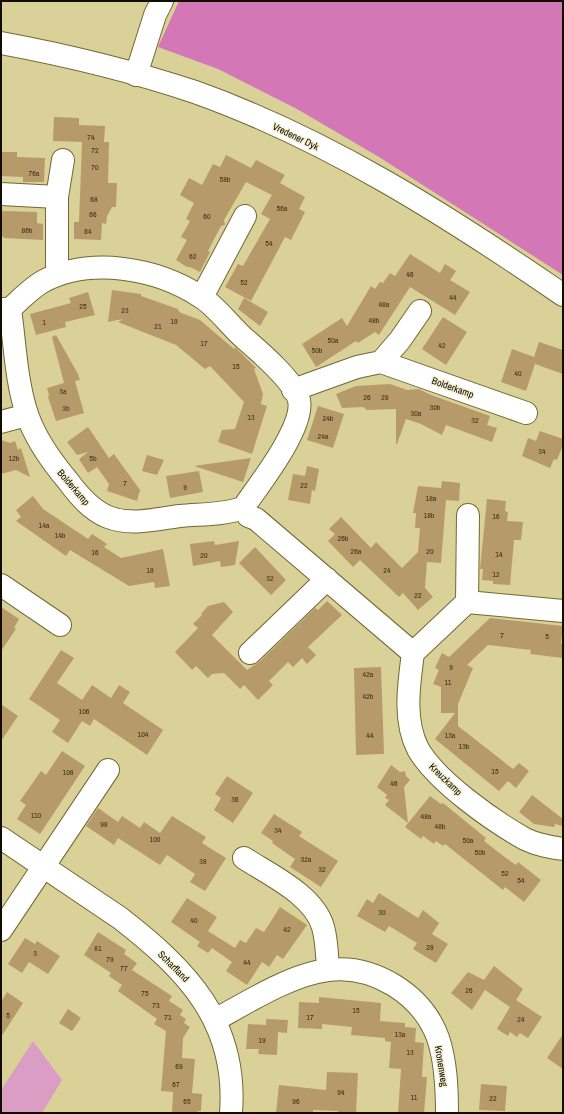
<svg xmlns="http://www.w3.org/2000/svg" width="564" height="1114" font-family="'Archivo Narrow',sans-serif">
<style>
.green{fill:#da9ec5}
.forest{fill:#d477b6}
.building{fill:#b79a69}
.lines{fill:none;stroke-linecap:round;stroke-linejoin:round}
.minor-casing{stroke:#716833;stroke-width:24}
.major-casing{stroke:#716833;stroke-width:24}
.minor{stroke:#fff;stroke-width:22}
.major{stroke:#fff;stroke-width:22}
.labels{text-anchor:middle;stroke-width:3;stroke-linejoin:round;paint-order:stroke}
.number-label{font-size:8px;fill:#3a301a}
.street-label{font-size:10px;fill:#110d00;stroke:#f6f1d5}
</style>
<rect width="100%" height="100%" fill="#dad199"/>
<!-- green -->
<path class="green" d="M33,1041L62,1080L42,1113H1V1090Z"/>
<!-- forest -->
<path class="forest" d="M179,1H563V275L379,157L297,109L218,69L158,47Z"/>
<!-- building -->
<path class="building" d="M54,117L79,118V125L105,126L104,142H109L108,183H117L116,207H112L107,216L106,224L102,223L101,240L74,239V222H79L82,142L53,141Z
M1,152H17V157L45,158L44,182H23V177L1,176Z
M226,155L251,168L256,160L285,175L280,183L305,197L299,209L305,212L291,240L285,237L251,301L225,287L238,264L243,266L270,219L261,214L272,195L246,182L224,220L225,225L221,226L208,251L210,252L200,272L190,267H187L176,260L187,240L181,237L190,221L186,219L194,203L180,195L189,178L202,185L213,164L220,167Z
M1,211L37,212V223L43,224V240L4,238V237L1,236Z
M410,254L440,273L445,264L456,271L450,280L470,292L455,315L410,287L379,335L375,332L358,343L356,341L316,367L302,344L342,318L347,326L371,286L375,289L380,282L383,283L390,273L395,276Z
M112,290L141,294V296L178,309L179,312L200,320L234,349L235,347L256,368L254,369L263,394L261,404L267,406L252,454L218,442L222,430L235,429L244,402L210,366L205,369L176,345L118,322L123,319L108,322Z
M88,292L95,315L65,322L66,327L36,335L30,314L71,303L69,298Z
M244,298L268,312L260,326L238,309Z
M443,317L467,332L446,365L422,349Z
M56,335L78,374L80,380L75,381L84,413L56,421L48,397L49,395L47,388L64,383L52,337Z
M539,342L563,350V374L535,364L526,391L501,382L512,349L534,357Z
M390,384L407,390L419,389L431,395L490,416L487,425L497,428L492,442L446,425L442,435L421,424L406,419L397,444H396V409L367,410L363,407L342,408L336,394L356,386Z
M318,406L344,414L333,448L307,440Z
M88,427L109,458L114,454L140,490L137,501L107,491L109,484L97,467L88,473L79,459L88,452L77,455L67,442Z
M540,431L563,439V445L557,460L554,459L550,468L522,456L528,438L536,441Z
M1,440L10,443L15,441L18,450L21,448L30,477L16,470L1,474Z
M147,455L164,460L157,475L142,471Z
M251,458L243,482L194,466Z
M307,466L319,469L315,491L312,490L310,504L288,500L293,474L305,476Z
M199,471L203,492L170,498L166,476Z
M442,481L460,483L459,501L446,500L441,563L427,562L425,588L433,597L418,610L403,593L399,597L360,560L353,567L328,541L335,534L329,529L341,517L371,548L376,542L402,568L418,552L420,528H415L416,513H413L418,486L441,488Z
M33,496L43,509L88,539L92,534L107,544L104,547L121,558L163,549L170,586L155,588L154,582L129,586L70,550L66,556L16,521L21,517L16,510Z
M487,499L506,501L505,511L508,512L507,521L523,522L521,540H514L510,585L493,584V581L482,580L483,569H480Z
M214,541L215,545L239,541L235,565L221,567L220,561L193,566L190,544Z
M255,547L286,580L271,595L239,563Z
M327,601L342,615L308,647L316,655L307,664L302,658L293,667L288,662L269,681L273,685L258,700L244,685L240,689L224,673L212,674L208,678L196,666L192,670L175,652L198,628L193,624L202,615L201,614L208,606L224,602L233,612L212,635L247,670L259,662L315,608L318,610Z
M1,607L19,619L14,628L16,629L1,651Z
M490,618L563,626L561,644H563V658L530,654L531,650L488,645L467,665L473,668L458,704V726L513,769L519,763L529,771L516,788L508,781L499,791L435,739L455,713H441V687L433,684L439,670L435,668L442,653L449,657Z
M61,650L74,658L57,683L82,700L92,685L111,698L119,685L130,692L123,703L163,730L147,755L94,719L90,726L82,721L68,743L52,732L60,720L29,699Z
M381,667L384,754L356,755L354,668Z
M1,704L18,716L1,741Z
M62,751L85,766L40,834L17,819L26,805L20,801L41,771L46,775Z
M391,765L400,772L405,771L406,776L410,780L404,787L408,823L385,805L389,800L385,798L387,795L377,787Z
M227,776L253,793L233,823L214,810L221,798L215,794Z
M532,795L563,819V826L555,824L554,827L534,824L519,812Z
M430,796L441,804L443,803L486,838L484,841L506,858L516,865L518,862L541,880L524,902L505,887L503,890L445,844L443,846L436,841L434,844L423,836L421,839L405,827Z
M98,808L118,822L122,816L140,828L144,822L160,833L172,816L206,837L202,843L226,858L205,891L190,882L195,874L167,855L160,865L118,838L114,845L86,826Z
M274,814L302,832L299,836L338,861L321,887L290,867L295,859L272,843L273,841L261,833Z
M379,893L418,918L423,910L439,923L432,934L448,944L436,963L413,949L417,943L389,926L385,932L357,916L367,899L373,903Z
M187,898L217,917L208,931L235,948L240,940L246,943L256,928L264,932L280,907L307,925L283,959L277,955L269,967L262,962L247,985L226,971L232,962L212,948L208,953L197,946L200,942L171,922Z
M98,932L126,950L124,954L137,963L132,970L172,996L169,1001L183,1010L180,1015L186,1019L184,1023L190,1027L183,1038L182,1058L195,1059L192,1093L202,1094L201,1111H198L197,1113H172L173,1092L161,1091L166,1031L154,1024L157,1019L118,991L122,985L109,976L111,973L84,955Z
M25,938L35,944L37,941L60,956L48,974L29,962L22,973L8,964Z
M494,966L523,989L516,1000L542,1017L528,1038L520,1033L517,1037L510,1032L508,1036L497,1029L510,1007L485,990L472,1010L451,993L468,972L484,980Z
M7,992L23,1003L1,1037V1002Z
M319,997L381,1003L380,1021L405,1023V1027L416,1028L415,1042L424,1043L422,1077H427L424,1113H398L401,1069L389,1068L391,1042L385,1041V1038L351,1035L352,1027L322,1024V1029L298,1028L299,1002L319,1003Z
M68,1009L81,1018L72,1031L59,1023Z
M266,1019L288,1020L287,1033L278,1032L277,1055L258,1054L259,1049H246L248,1024L266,1025Z
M563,1034V1069L547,1058Z
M327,1072L358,1073L356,1113H338V1111L313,1110V1113H276L279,1085L326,1090Z
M481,1084L507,1086L505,1111L479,1110Z"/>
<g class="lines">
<!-- minor casing -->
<g class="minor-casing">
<path id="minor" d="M136,75L155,15L162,1
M1,194L57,197V275
M57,197L63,160
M202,297L245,216
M1,309H10C20,300 30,289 42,282C90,256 157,268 201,297C216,306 231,327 245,339C260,352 294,381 299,400C305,427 258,486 243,508
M10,309C15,344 16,381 27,414C35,438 52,462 68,481C79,496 91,510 108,517C131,526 157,519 180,516C201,514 223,515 243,508L248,516L256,519L413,653C409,684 403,720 418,749C436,781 493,821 525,839C537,845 550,847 563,849
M381,362L526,413
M293,390L357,367L381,362L400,340L420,311
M1,422L27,415
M1,585L60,625
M467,602L468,515
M250,653L327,579
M413,653L467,602L563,611
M1,838L120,918C187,970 238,1022 231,1113
M244,858C270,875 314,895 323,927C327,941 327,956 328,970
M1,930L108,770
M215,1020C246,1003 292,974 328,970C373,964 422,994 438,1038C446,1062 447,1088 447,1113"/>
</g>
<!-- major casing -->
<g class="major-casing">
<path id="major" d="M1,43C66,55 132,71 195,92C327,139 448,216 563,295"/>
</g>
<!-- minor -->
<use href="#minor" class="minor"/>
<!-- major -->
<use href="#major" class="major"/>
</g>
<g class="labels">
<!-- number labels -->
<g class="number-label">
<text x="91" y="140">74</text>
<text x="95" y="153">72</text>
<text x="95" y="170">70</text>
<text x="34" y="176">76a</text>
<text x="225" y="182">58b</text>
<text x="94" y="202">68</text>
<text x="282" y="211">56a</text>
<text x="93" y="217">66</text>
<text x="207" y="219">60</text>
<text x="27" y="233">86b</text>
<text x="88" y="234">64</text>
<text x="269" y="246">54</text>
<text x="193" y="259">62</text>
<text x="410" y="277">46</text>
<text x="244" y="285">52</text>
<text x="453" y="300">44</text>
<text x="384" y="307">48a</text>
<text x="83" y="309">25</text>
<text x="125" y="313">23</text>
<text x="374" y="323">48b</text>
<text x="174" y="324">19</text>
<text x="44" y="325">1</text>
<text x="158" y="329">21</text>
<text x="333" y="343">50a</text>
<text x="204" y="346">17</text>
<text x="442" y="348">42</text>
<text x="317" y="353">50b</text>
<text x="236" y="369">15</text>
<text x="518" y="376">40</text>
<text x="63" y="394">3a</text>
<text x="367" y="400">26</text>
<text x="385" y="400">28</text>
<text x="435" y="410">30b</text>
<text x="66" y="411">3b</text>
<text x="416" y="416">30a</text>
<text x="251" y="420">13</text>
<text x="328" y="421">24b</text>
<text x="475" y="423">32</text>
<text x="323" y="439">24a</text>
<text x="542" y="454">34</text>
<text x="14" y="461">12b</text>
<text x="93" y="461">5b</text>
<text x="125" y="486">7</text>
<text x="304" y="488">22</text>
<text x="185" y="490">9</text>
<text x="431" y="501">18a</text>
<text x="429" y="518">18b</text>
<text x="496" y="519">16</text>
<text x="44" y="528">14a</text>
<text x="60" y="538">14b</text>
<text x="343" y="541">26b</text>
<text x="356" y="554">26a</text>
<text x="430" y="554">20</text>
<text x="95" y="555">16</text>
<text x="499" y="557">14</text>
<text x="204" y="558">20</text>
<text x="150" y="573">18</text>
<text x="387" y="573">24</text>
<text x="496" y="577">12</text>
<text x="270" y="581">32</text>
<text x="418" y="598">22</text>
<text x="502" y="638">7</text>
<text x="547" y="639">5</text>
<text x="451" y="670">9</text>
<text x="368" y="677">42a</text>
<text x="448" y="685">11</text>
<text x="368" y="699">42b</text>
<text x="84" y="714">106</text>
<text x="143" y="737">104</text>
<text x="370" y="738">44</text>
<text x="450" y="738">13a</text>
<text x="464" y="749">13b</text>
<text x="495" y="774">15</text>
<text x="68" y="775">108</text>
<text x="394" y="786">46</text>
<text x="235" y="802">36</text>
<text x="36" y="818">110</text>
<text x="426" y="819">48a</text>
<text x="104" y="827">98</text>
<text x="440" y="829">48b</text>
<text x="278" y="833">34</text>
<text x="155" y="842">100</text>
<text x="468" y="843">50a</text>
<text x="480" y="855">50b</text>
<text x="306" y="862">32a</text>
<text x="203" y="864">38</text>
<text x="322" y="872">32</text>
<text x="505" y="876">52</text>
<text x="521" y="883">54</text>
<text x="382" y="915">30</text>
<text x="194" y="923">40</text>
<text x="287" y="932">42</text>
<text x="430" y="950">28</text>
<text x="98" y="951">81</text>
<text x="35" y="956">3</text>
<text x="110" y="962">79</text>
<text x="247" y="965">44</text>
<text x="124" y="971">77</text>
<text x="469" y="993">26</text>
<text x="145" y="996">75</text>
<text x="156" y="1008">73</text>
<text x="356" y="1013">15</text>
<text x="8" y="1018">5</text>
<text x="168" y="1020">71</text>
<text x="310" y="1020">17</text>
<text x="521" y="1022">24</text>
<text x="400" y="1037">13a</text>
<text x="262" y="1043">19</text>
<text x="410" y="1055">13</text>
<text x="179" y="1069">69</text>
<text x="176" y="1087">67</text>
<text x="341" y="1095">94</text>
<text x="414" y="1100">11</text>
<text x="493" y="1101">22</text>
<text x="187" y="1104">65</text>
<text x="296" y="1104">96</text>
</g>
<!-- street labels -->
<g class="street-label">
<text transform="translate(296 136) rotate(26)" y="4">Vredener Dyk</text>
<text transform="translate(453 387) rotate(20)" y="4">Bolderkamp</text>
<text transform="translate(74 487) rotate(49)" y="4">Bolderkamp</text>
<text transform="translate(446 779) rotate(44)" y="4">Kreuzkamp</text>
<text transform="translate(174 966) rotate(45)" y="4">Scharfland</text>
<text transform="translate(442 1066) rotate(81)" y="4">Kronenweg</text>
</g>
</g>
<!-- border -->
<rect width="564" height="1114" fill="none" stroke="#110d00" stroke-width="4"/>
</svg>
